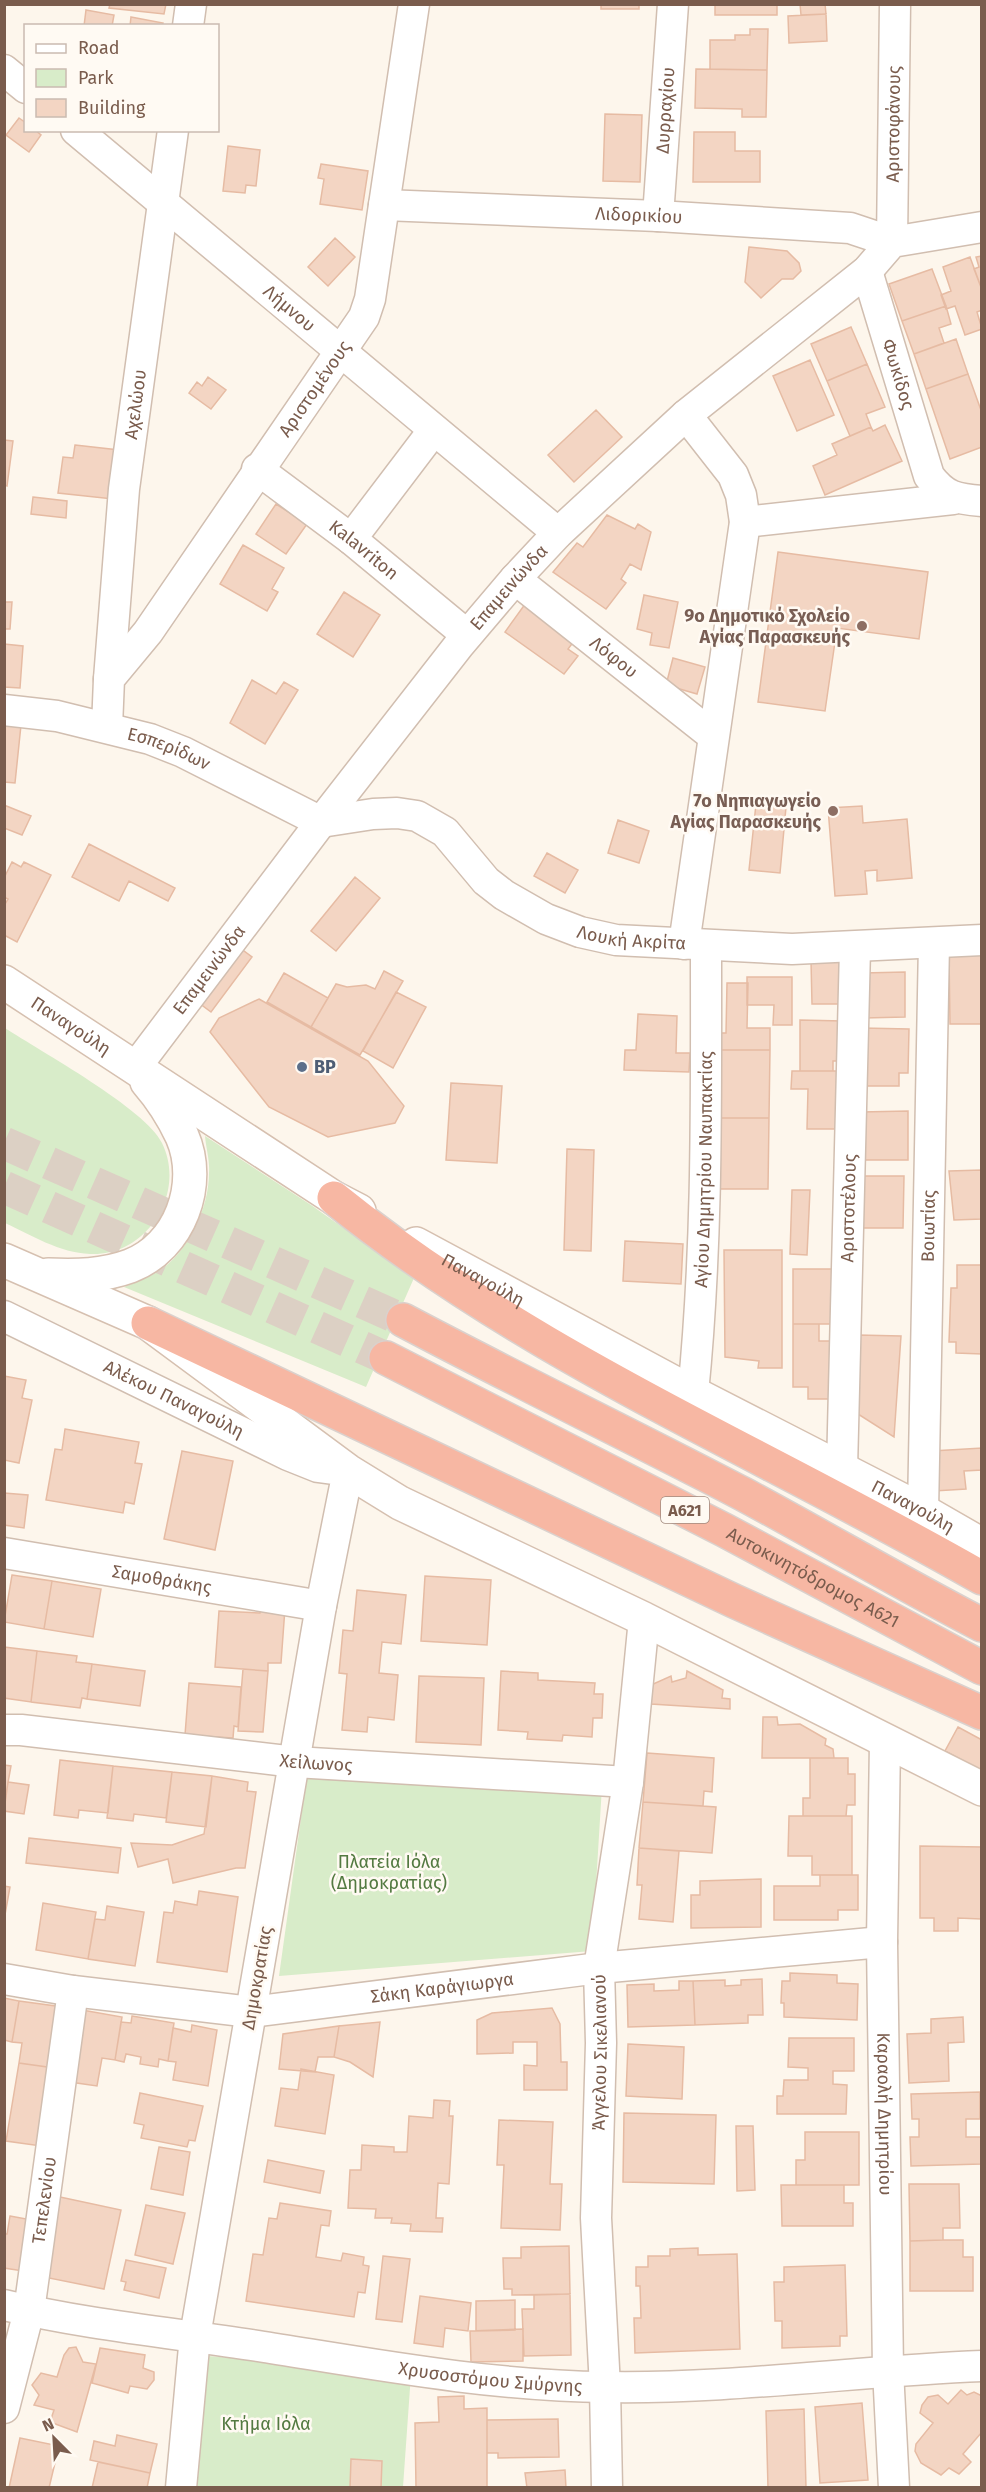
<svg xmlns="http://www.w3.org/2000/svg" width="986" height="2492" font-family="'Fira Sans',sans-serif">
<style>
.green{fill:#d8ecc9}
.building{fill:#f3d5c3;stroke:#e6bba3;stroke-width:1.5}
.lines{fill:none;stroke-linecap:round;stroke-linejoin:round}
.highway-tunnel{stroke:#dcd0c4;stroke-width:33;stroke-dasharray:33 16;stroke-linecap:butt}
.street-casing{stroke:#d1beb0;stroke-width:33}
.secondary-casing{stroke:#d6c0b0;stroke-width:36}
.highway-casing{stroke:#dad1cd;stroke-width:36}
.street{stroke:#fff;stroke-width:30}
.secondary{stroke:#fff;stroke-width:33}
.highway{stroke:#f7b7a3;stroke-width:33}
.education-dot{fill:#8d6e63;stroke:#fffaf3;stroke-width:2}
.service-dot{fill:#5c6f8a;stroke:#fffaf3;stroke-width:2}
.labels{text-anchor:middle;stroke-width:5;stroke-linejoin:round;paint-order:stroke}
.shield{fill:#fffaf3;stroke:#a28b7f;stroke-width:1.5}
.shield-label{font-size:16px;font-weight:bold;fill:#7a5c4d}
.street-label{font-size:18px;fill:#7a5c4d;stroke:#fffaf3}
.education-label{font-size:18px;font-weight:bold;fill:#785e54;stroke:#fffaf3;text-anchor:end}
.service-label{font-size:18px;font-weight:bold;fill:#4e5e75;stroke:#fffaf3;text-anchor:start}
.park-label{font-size:18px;fill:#537a41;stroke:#fffaf3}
</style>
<rect width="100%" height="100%" fill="#fdf6ec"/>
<!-- green -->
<path class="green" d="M5,1028C40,1051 146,1109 162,1143C187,1194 146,1257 90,1254C60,1253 31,1235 5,1223Z
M205,1136L311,1205L414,1278L366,1387L124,1287C134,1283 145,1279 154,1274C187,1256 209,1209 209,1173C210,1161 206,1148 205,1136Z
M307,1775L602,1786L592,1951L279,1976Z
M208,2356L411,2374L403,2487L197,2488Z"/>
<!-- building -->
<path class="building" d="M110,4H166L164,14L109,8Z
M601,4H639V9H601Z
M715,4H777V15H715Z
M800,4H825L826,14L801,15Z
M86,10L114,15L112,26H84Z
M826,14L827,41L789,43L788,16Z
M131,17L163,23L162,26H130Z
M750,29H768L767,70L710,69V40H735V35H750Z
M696,69L767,70L766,117H742V109L695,108Z
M605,114L642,115L640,182L603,181Z
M19,118L26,123V130H35L41,135L29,152L6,135Z
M694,132H735V151H760V182H693Z
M228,146L260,150L256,186L246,185L245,193L223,191Z
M321,164L368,171L362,210L320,204L324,179L318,178Z
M335,238L355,257L328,286L308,267Z
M749,247L787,251L799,263L801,271L793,279H782L761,298L745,282Z
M982,256V290L974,269L979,267L976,257Z
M970,257L982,290V310L977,312L982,329L965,335L955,306L946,309L941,295L951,291L943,267Z
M932,269L946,306L902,321L889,284Z
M946,306L951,324L939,328L944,343L914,354L902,321Z
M851,327L867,364L827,381L811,344Z
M956,339L968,374L926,389L914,354Z
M810,360L834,415L797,431L773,376Z
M867,364L885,407L866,414L871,427L850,436L827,381Z
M968,374L982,413V447L950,459L926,389Z
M208,377L226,390L211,409L189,393L197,382L202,386Z
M596,410L622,437L574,482L548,455Z
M885,425L902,461L825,495L813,466L837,455L832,444L871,427L873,431Z
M4,440L13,441L7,486L4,485Z
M75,445L119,450L113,499L58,493L63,457L73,458Z
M33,497L67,501L66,518L31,514Z
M276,504L307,524L286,554L256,534Z
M607,515L635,529L638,524L651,532L641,570L630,564L621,579L626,583L606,609L553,572L577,543L583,547Z
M243,545L284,568L272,589L278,592L267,611L220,584Z
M778,552L928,572L919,639L837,628L825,711L758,702Z
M344,592L380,615L353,657L317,634Z
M644,595L678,602L669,648L650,645L652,633L637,629Z
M528,600L578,636L568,649L578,656L564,674L505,632Z
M4,602H12L10,629H4Z
M4,644L23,646L20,688L4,687Z
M673,658L705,667L697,694L666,685Z
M252,680L276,694L284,682L298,690L265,744L230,723Z
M4,724L21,725L15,783L4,782Z
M756,804L786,807L780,873L749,870Z
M4,805L31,816L22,835L4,828Z
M862,806L863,823L907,819L912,878L877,881V870L865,871L867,894L835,896L828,808Z
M618,820L649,831L639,863L608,853Z
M89,844L175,888L168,901L129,881L119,901L72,877Z
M547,853L578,870L565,893L534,876Z
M12,862L21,867L24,862L51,875L17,942L4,935V906L8,899L4,897V878Z
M355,877L380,898L336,951L311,931Z
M236,945L252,957L211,1012L195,1000Z
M949,955H982V1024H950Z
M811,961H850V1004H812Z
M384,971L403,981L360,1055L311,1027L336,984L347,987L366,985L375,989Z
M905,972V1017L864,1018L863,973Z
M284,973L328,998L311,1027L267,1002Z
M747,977H792V1025H773L774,1005H747Z
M727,983H748L747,1028H770V1050H720V1033H726Z
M396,992L426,1007L393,1068L363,1051Z
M259,999L368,1061L404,1106L395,1123L328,1137L269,1107L210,1032L219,1018Z
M638,1014L677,1016L676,1053H690L689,1072L624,1070L625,1050H636Z
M800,1020L842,1021L841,1061H833V1071H800Z
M862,1028L909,1029L908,1073H899V1086H861Z
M714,1050H770L769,1118H713Z
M792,1071H842L841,1129H807L808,1089H791Z
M451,1083L502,1086L497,1163L446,1160Z
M908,1111V1160H862L861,1112Z
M713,1118H769L768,1189H712Z
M567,1149L594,1150L591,1251L564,1250Z
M982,1170V1219L954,1220L949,1171Z
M861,1176H904L903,1228H860Z
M792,1190H810L807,1255L790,1254Z
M625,1241L683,1244L681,1284L623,1281Z
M724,1250H782V1368H758L759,1361L725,1357Z
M957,1265H982V1354L956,1353V1342H949L951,1288H957Z
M793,1269H837V1324H793Z
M793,1324H819V1341H833V1399H808V1387H793Z
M858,1335L901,1336L894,1437L858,1414Z
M4,1376L26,1380L22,1398L32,1400L19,1463L4,1460Z
M65,1429L139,1442L135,1463L142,1464L134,1504L125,1502L123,1513L46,1500L55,1449L62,1450Z
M982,1448V1470L964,1471L966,1489L934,1491L932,1451Z
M182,1451L233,1461L215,1550L164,1539Z
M4,1493L28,1495L24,1528L4,1525Z
M12,1575L52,1581L44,1629L4,1622Z
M425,1576L491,1580L487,1645L421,1641Z
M52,1581L101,1589L93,1637L44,1629Z
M357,1590L406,1595L401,1644L382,1642L379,1673L398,1675L394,1720L368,1717L367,1732L342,1730L347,1674L339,1673L343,1630L353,1631Z
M261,1607L285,1608L281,1663H268V1671L215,1667L219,1611L260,1613Z
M4,1647L37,1651L31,1702L4,1698Z
M37,1651L77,1656L76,1662L92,1664L87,1699L82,1698L80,1708L31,1702Z
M92,1664L145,1671L140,1706L87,1699Z
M243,1669L268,1671L263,1732L238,1731Z
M501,1671L538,1673V1680L595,1683L594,1694H603L602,1718H593L592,1737L563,1735L562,1741L527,1739L528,1732L498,1730Z
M687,1671L723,1690L722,1698L730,1699V1709L651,1704V1685L671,1676L672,1682L686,1678Z
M419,1676L484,1678L481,1745L416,1742Z
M189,1683L241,1687L238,1727L234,1726L233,1738L185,1735Z
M763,1717H777L778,1725L800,1724L826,1739L825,1745L833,1749L834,1758H762Z
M958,1727L982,1740V1771L945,1751Z
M647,1753L714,1758L712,1792L704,1791L703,1806L643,1802Z
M810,1758H848V1774H855V1805H847L846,1816H803V1798H810Z
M60,1760L113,1766L108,1813L79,1810L78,1818L54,1815Z
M4,1765L11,1766L4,1805Z
M113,1766L172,1772L166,1818L134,1814L133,1821L107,1818Z
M172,1772L212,1776L206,1827L166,1822Z
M212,1776L248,1782L247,1791L256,1792L245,1868H236L173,1883L168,1859L138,1867L131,1843L172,1845L204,1834Z
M8,1782L29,1785L24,1814L4,1811Z
M643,1802L716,1807L712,1853L639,1848Z
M789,1816H852V1875H812V1856H788Z
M29,1838L121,1848L118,1873L26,1863Z
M920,1846L982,1847L981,1919L958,1918V1931H934V1918H920Z
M639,1848L679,1851L673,1922L639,1919L642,1885H637Z
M820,1875H858V1910H838V1920H774V1886H820Z
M761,1879V1927L691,1928V1895H700V1881Z
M4,1886L10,1887L4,1920Z
M199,1891L238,1897L227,1972L157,1962L164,1912L173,1913L175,1901L197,1905Z
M43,1903L96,1912L88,1959L36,1950Z
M107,1906L144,1912L135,1966L88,1959L95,1919L105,1920Z
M790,1973L837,1975V1983L858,1984L857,2020L784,2017V2003H781L782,1981H790Z
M762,1979L763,2015H748V2023L695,2025L693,1981L725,1980V1986L741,1985V1980Z
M679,1981H693L695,2025L628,2027L627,1985L654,1984V1991L679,1990Z
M4,1998L19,2001L12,2042L4,2040Z
M19,2001L63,2007L54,2068L19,2063L22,2043L12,2042Z
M552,2008L560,2024L561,2062H567V2090H524V2065L537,2066V2042H513V2053L477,2054V2020L492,2013Z
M82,2010L122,2017L115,2060L102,2058L97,2086L70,2082Z
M132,2016L174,2023L168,2061L159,2059L158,2067L140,2064L141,2057L126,2054L124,2062L115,2060L121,2022L131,2023Z
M963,2017L964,2042L948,2043L949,2081L909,2083L907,2034L931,2033V2019Z
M380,2022L373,2077L350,2062L334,2057L339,2026Z
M192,2025L217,2030L208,2086L173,2080L176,2062L168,2061L173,2028L191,2032Z
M339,2026L334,2057H318L315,2072L279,2069L283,2034Z
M789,2038H854V2071H833V2084L847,2085L846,2114H777V2096H783L784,2080H808V2068L788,2067Z
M628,2044L684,2047L682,2099L626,2096Z
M19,2063L54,2068L41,2146L6,2141Z
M301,2069L334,2075L325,2134L275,2126L281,2088L298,2090Z
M980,2092V2119H966V2137H981V2164L911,2166L910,2137H919V2119H912L911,2094Z
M140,2093L203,2106L195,2141L189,2140L187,2147L141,2138L144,2125L134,2123Z
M434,2100L450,2101L449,2116H453L449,2184L438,2183L436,2218H443L442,2232L410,2231L411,2224L391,2223L392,2218H375L376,2209L348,2208L350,2170H361L362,2145L394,2147V2152H407L409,2116L433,2118Z
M624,2113L716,2115L714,2184L623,2182Z
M499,2120L553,2122L550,2184H562L560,2230L501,2228L504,2165H497Z
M736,2126H753L755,2190L737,2191Z
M805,2132H859V2185H796V2160H805Z
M159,2147L190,2152L183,2195L151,2189Z
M268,2160L324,2171L320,2193L264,2182Z
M909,2184H959L960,2228H943V2240L910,2241Z
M781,2185H844V2203H853V2226H782Z
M60,2197L121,2210L104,2289L44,2277Z
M280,2203L331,2211L329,2226L321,2225L316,2257L341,2261L343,2253L364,2257L363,2265L369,2266L365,2293L358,2292L354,2317L246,2301L253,2254L263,2255L269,2218L277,2219Z
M146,2205L185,2213L173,2264L135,2255Z
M10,2216L32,2220L23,2271L4,2268V2234H7Z
M943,2240H963V2257H973V2291H910V2241Z
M569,2246L570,2294L512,2295V2289H504L503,2258H521V2247Z
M698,2248V2255L737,2254L740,2349L635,2353L634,2318H641L640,2286H636V2267H648V2256H670V2249Z
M383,2256L410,2259L402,2322L376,2319Z
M126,2260L166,2268L159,2298L124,2290L126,2282L121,2281Z
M845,2265L847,2336H840V2346L782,2348V2321H775L774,2282H784V2267Z
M570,2294L571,2355L524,2356L522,2309H534V2295Z
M420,2296L471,2303L468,2331L445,2328L443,2347L414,2343Z
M515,2300V2330L476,2331V2301Z
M523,2329V2361L471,2362L470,2331Z
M76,2347L83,2362L96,2364L77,2432L50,2422L54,2410L34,2405L39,2395L32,2385L41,2373L57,2377L64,2355L69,2348Z
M100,2348L145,2355L143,2368L154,2372V2380L147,2389L130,2386L128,2393L92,2383Z
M961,2390L967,2395L974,2392L982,2396V2432L963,2454L971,2462L959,2474L949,2468L941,2475L921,2463L915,2451L916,2444L933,2423L920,2413L922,2405L928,2397L938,2395L948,2404Z
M464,2396V2409L487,2408V2487L416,2488L415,2423L439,2422L438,2397Z
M862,2403L868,2480L820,2483L815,2407Z
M804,2409L806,2488H768L766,2411Z
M558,2419L559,2457L498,2458V2453H487V2420Z
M117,2435L157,2444L150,2473L90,2460L94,2441L115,2446Z
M20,2438L59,2446L49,2488H9Z
M351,2459L382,2461L381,2488H350Z
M98,2462L150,2473L147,2488H92Z
M565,2470L566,2488H527L525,2473Z"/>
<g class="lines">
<!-- highway-tunnel -->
<path class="highway-tunnel" d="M4,1143L403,1320
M4,1187L386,1358"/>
<!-- street casing -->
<g class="street-casing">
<g id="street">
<path d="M188,26L191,4"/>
<path d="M4,70L26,88"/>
<path id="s1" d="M76,130L558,533"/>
<path id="s2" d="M384,205L658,216L850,228L892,242"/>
<path id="s3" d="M658,216L673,4"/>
<path id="s4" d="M892,242L895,4"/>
<path id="s5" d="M867,271L929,476C945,497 956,499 982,501"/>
<path id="s6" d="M257,469L351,539L467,635"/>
<path d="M745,522L953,499"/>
<path d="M351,539L433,431"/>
<path id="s7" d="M515,579L712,735"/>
<path id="s8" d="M109,679L124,489L173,130"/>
<path id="s9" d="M4,710L57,716L150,739L183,752L321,822L373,814L397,813L417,816L445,832L486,881L504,895L546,919L580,932L616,940L792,949L982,940"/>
<path id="s10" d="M107,727L109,679L148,632L364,317L370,299L414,4"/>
<path d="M684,944L745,522L741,495L733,475L686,415"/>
<path id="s11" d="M135,1068L321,822L459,645L515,579L558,533L686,415L867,271L892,242L982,227"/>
<path id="s12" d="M4,1316L288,1455L318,1467L348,1471L321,1606L195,2336L181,2488"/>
<path id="s13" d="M693,1393C708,1244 706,1095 706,946"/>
<path id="s14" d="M842,1469L855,948"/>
<path id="s15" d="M923,1511L934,943"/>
<path id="s16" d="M4,1553L321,1606"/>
<path id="s17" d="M4,1730H21L295,1762L628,1782"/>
<path id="s18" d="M885,1742L882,1942L888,2370L894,2488"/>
<path id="s19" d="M4,1979L73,1991L251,2012L599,1968L882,1942"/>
<path id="s20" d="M4,2305C87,2325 174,2333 258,2346C373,2364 490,2386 606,2387C731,2389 857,2371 982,2366"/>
<path id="s21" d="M4,2408L29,2311L73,1991"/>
<path id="s22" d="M607,2488L605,2387L596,2218L601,2043L599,1968L628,1782L644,1619"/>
</g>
</g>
<!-- secondary casing -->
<g class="secondary-casing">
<g id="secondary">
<path id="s23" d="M4,982L334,1198L359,1211"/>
<path id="s24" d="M416,1244L693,1393L923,1511L982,1545"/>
<path d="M4,1260L148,1323L348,1471L400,1503L644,1619L982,1789"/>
<path d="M48,1275C76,1276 103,1276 130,1266C180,1247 203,1184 182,1136C173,1117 161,1098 147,1082"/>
</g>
</g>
<!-- highway casing -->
<g class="highway-casing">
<g id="highway">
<path d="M334,1198C529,1356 765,1453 982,1578"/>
<path d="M403,1320C516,1380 630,1435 743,1494C823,1537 901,1583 982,1625"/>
<path d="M148,1323L734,1601L982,1713"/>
<path id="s25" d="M386,1358L724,1530L982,1668"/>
</g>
</g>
<!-- street -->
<use href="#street" class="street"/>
<!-- secondary -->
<use href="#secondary" class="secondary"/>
<!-- highway -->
<use href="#highway" class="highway"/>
</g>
<!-- markers -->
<g class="education-dot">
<circle cx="862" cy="626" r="6"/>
<circle cx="833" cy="811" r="6"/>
</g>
<circle class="service-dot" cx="302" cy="1067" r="6"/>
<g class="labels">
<!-- shield labels -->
<rect class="shield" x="661" y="1497" width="48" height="26" rx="4.5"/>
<g class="shield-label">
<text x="685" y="1516">Α621</text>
</g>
<!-- street labels -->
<g class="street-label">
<text dy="6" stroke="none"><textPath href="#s3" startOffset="106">Δυρραχίου</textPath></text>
<text dy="6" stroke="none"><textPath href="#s4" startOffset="118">Αριστοφάνους</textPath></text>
<text dy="6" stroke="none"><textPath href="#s2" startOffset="255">Λιδορικίου</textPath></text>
<text dy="6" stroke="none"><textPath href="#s1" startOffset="278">Λήμνου</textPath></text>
<text dy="6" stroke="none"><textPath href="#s5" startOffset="108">Φωκίδος</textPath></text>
<text dy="6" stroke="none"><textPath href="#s10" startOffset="404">Αριστομένους</textPath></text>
<text dy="6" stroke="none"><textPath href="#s8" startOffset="276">Αχελώου</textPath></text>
<text dy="6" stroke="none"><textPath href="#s6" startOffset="134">Kalavriton</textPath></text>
<text dy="6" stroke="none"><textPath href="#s11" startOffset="609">Επαμεινώνδα</textPath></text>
<text dy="6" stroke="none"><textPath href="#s7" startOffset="126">Λόφου</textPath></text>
<text dy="6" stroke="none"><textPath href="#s9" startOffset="170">Εσπερίδων</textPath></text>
<text dy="6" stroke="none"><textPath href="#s9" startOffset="692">Λουκή Ακρίτα</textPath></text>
<text dy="6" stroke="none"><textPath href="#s11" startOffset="123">Επαμεινώνδα</textPath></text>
<text dy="6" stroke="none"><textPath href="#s23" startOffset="80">Παναγούλη</textPath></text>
<text dy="6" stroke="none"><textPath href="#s13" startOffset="224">Αγίου Δημητρίου Ναυπακτίας</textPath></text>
<text dy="6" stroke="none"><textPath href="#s14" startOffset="261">Αριστοτέλους</textPath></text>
<text dy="6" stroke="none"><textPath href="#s15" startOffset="285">Βοιωτίας</textPath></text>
<text dy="6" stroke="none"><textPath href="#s24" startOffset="76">Παναγούλη</textPath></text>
<text dy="6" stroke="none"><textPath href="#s12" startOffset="189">Αλέκου Παναγούλη</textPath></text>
<text dy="6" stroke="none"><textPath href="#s24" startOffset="562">Παναγούλη</textPath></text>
<text dy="6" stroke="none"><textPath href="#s25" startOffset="480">Αυτοκινητόδρομος Α621</textPath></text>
<text dy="6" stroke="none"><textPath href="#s16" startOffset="160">Σαμοθράκης</textPath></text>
<text dy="6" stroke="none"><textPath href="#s17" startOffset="314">Χείλωνος</textPath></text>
<text transform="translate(257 1978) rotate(-80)" y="6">Δημοκρατίας</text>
<text dy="6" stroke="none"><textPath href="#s19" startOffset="442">Σάκη Καράγιωργα</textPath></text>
<text dy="6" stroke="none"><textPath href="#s22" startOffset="436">Άγγελου Σικελιανού</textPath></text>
<text dy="6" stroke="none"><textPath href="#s18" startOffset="372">Καραολή Δημητρίου</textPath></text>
<text dy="6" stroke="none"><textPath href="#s21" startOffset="212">Τεπελενίου</textPath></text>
<text dy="6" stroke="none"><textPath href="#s20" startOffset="492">Χρυσοστόμου Σμύρνης</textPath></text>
</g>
<!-- education labels -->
<g class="education-label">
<text x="850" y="622">9ο Δημοτικό Σχολείο<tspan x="850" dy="21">Αγίας Παρασκευής</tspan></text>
<text x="821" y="807">7ο Νηπιαγωγείο<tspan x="821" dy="21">Αγίας Παρασκευής</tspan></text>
</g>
<!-- service labels -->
<g class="service-label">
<text x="314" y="1073">BP</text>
</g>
<!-- park labels -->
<g class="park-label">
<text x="389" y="1868">Πλατεία Ιόλα<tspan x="389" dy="21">(Δημοκρατίας)</tspan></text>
<text x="266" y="2430">Κτήμα Ιόλα</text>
</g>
</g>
<!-- border -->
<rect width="986" height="2492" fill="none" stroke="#7a5c4d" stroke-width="12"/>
<!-- legend -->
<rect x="24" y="24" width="195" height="108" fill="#fffaf3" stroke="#cabbb1" stroke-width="1.5"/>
<rect x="36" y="44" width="30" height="9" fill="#ffffff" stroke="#cabbb1" stroke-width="1.5"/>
<text x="78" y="54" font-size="18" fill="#7a5c4d">Road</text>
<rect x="36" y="69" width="30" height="18" fill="#d8ecc9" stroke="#cabbb1" stroke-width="1.5"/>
<text x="78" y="84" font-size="18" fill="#7a5c4d">Park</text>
<rect x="36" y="99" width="30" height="18" fill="#f3d5c3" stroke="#cabbb1" stroke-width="1.5"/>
<text x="78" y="114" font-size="18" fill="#7a5c4d">Building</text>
<!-- north arrow -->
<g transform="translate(54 2438) rotate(336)" stroke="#fffaf3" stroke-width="4.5" paint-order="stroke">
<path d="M0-4.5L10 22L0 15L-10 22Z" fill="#7a5c4d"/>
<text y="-9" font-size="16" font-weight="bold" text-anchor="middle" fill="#7a5c4d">N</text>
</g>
</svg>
